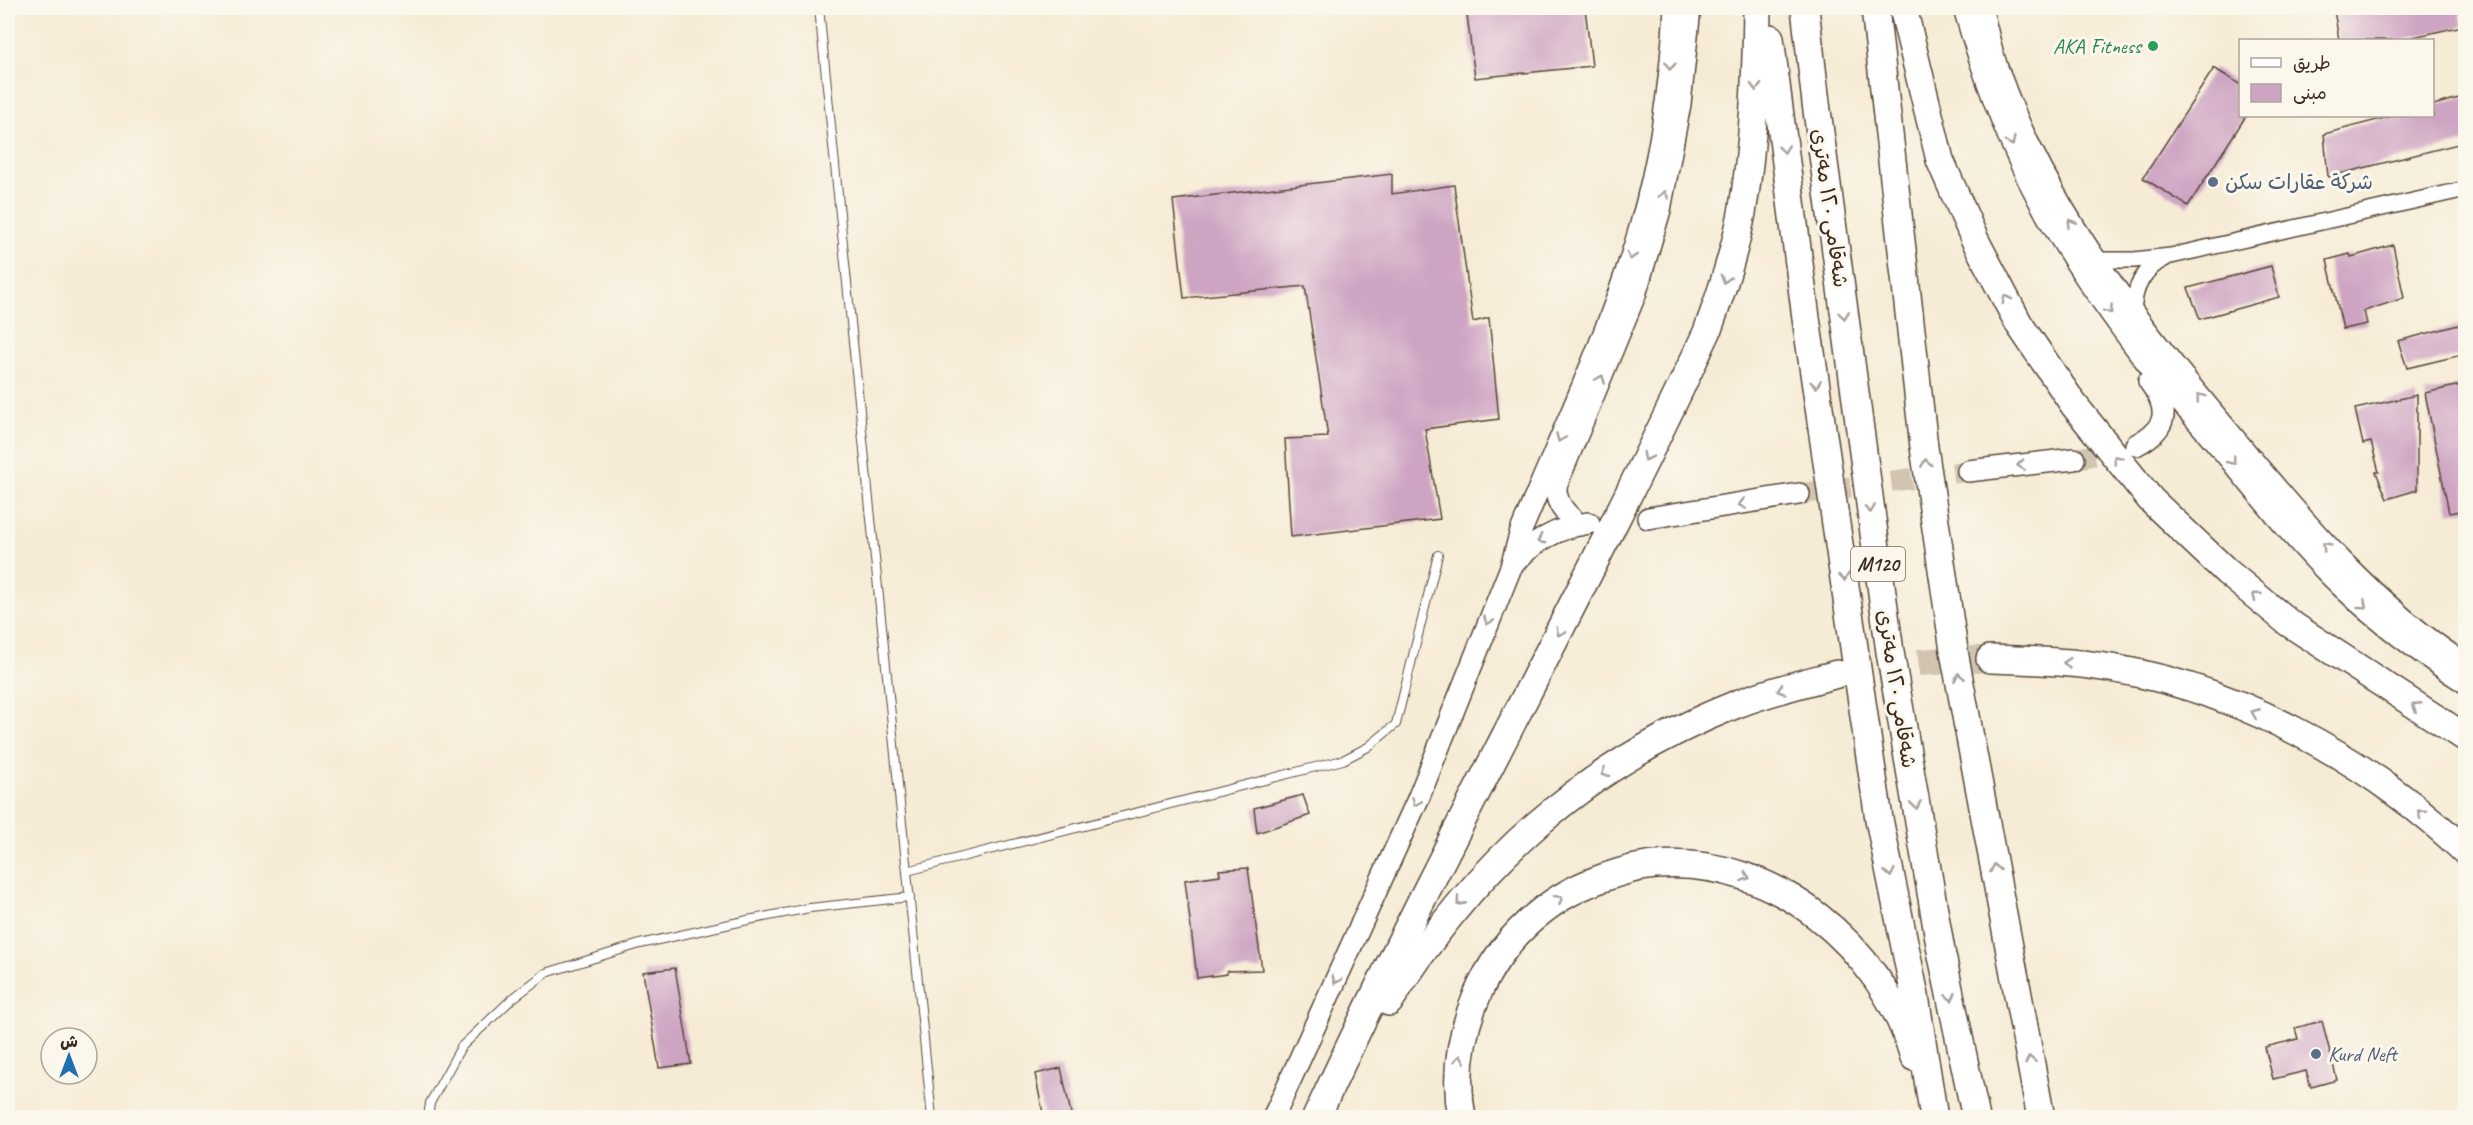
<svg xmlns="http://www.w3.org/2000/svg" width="2473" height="1125" font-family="Caveat,'Playpen Sans Arabic',sans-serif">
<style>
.building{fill:#cea4c3}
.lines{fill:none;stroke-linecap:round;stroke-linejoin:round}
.secondary-tunnel{stroke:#d1c4b0;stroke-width:21;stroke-dasharray:21 10;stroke-linecap:butt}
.highway-tunnel{stroke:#d1c4b0;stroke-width:27;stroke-dasharray:27 14;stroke-linecap:butt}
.lane-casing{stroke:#574739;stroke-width:10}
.street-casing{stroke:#574739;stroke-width:18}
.secondary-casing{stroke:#574739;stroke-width:24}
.highway-casing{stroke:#574739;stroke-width:30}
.lane{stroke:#fff;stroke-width:8}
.street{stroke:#fff;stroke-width:15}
.secondary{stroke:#fff;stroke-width:21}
.highway{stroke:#fff;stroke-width:27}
.oneway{stroke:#a79f9a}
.leisure-dot{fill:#2e9e5b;stroke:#fbf7ec;stroke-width:2}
.service-dot{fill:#5c6f8a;stroke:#fbf7ec;stroke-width:2}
.labels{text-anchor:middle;stroke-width:6;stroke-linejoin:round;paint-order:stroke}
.shield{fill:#fbf7ec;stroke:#75685c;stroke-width:1.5}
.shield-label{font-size:20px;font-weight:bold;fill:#3b2a1e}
.leisure-label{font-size:21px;fill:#27864d;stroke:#fbf7ec;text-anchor:end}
.service-label{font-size:21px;fill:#4e5e75;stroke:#fbf7ec;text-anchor:start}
.street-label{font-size:21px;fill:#3b2a1e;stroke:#fbf7ec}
</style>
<rect width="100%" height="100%" fill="#fbf7ec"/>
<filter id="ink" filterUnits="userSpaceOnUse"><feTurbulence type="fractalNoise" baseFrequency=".0167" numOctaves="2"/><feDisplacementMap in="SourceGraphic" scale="12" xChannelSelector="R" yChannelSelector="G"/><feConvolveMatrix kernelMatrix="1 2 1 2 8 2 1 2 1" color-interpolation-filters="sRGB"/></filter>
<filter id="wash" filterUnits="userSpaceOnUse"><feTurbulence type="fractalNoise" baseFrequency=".008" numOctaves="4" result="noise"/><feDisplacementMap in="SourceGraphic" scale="24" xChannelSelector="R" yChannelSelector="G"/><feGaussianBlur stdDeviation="1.35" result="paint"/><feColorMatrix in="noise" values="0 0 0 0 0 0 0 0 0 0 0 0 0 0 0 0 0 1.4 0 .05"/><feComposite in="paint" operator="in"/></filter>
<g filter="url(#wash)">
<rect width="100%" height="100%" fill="#f6ebd5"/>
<g id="blocks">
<!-- building -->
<path class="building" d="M1536,8H1585L1592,66L1475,78L1467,15Z
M2345,8H2459L2463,26L2400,40H2339L2334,10Z
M2214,68L2241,85V116H2246L2188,206L2143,178Z
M2466,96V142L2328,177L2324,134L2392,116H2433V105Z
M1392,174V194L1454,185L1473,322L1489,318L1499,419L1425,429L1440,519L1291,537L1285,439L1328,437L1305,286L1184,298L1173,200Z
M2393,245L2404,298L2364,311L2367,324L2343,329L2327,260L2350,254L2351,257Z
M2271,266L2279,297L2200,319L2188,288Z
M2466,323V354L2407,368L2398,341Z
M2460,385L2466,406V510L2449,513L2425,393Z
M2417,395V490L2387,499L2376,472H2379L2371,442L2363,444L2355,409Z
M1303,795L1310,815L1257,833L1254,808Z
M1248,868L1262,970L1227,971V974L1197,978L1185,880L1220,875L1219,870Z
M675,968L691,1064L659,1068L643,972Z
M2322,1021L2337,1080L2311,1087L2306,1071L2273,1079L2265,1047L2298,1039L2295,1028Z
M1061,1068L1072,1118H1044L1035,1074Z"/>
</g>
</g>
<g filter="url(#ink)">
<use href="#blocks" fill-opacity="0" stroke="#574739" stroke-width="1.5"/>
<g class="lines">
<!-- secondary-tunnel -->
<path class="secondary-tunnel" d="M2074,459L2124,449
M1799,494L1968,471"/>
<!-- highway-tunnel -->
<path class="highway-tunnel" d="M1837,674C1888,664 1938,660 1990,659"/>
<!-- lane casing -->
<g class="lane-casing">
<path id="lane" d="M819,8L932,1118
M907,871L1343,760L1368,747L1396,724L1438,555
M428,1118L430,1103L461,1047L512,999L546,973L640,944L748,920L810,908L910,897"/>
</g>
<!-- street casing -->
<g class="street-casing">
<path id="street" d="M2096,260H2134L2171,256L2466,189
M2133,315C2133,290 2142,269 2166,258"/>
</g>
<!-- secondary casing -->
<g class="secondary-casing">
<path id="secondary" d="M1964,8C1981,67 2001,125 2029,181C2060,244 2103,304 2145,360C2168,390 2195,417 2219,446C2258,493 2296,543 2341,586C2379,622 2421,654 2466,683
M1981,8C1987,29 1991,52 1999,73C2049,215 2144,331 2239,444C2307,526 2376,607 2466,665
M2136,445C2168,428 2171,410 2149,381
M1968,471L2074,459
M1648,518L1799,494
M1580,525C1567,516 1555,503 1556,486L1635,295L1660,210L1680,104L1690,8
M1511,567C1530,543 1558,527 1589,523
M1273,1118L1418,799L1511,567L1521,531C1562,432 1609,334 1639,231C1660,159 1671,82 1675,8"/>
</g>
<!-- highway casing -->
<g class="highway-casing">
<path id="highway" d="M1805,8L1816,103L1890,652L1941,951L1976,1118
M1875,8L1924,447L1955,657L2041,1118
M1903,8L1940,160L1975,240L2019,324L2074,405L2151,500L2227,572L2289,623L2466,738
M1770,38L1806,318L1879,819L1915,996L1934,1118
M1990,659C2023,660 2057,661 2090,665C2227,682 2367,757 2466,852
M1389,1002C1476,863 1583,765 1737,704C1770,691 1804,683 1837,674
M1316,1118C1439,852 1583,597 1707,332C1721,294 1734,254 1742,213C1754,145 1756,77 1757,8
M1462,1118C1454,1075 1461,1032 1478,993C1501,940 1546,898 1600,879C1619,872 1638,866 1657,865C1775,856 1882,947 1914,1057"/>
</g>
<!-- lane -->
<use href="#lane" class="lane"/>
<!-- street -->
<use href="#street" class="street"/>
<!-- secondary -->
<use href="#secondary" class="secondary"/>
<!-- highway -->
<use href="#highway" class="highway"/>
</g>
<!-- one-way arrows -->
<defs><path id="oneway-chevron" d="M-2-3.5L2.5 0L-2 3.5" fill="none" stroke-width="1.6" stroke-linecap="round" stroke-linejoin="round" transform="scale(1.5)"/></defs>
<g class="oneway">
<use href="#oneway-chevron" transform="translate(1670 66) rotate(96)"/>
<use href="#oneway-chevron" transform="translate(1756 87) rotate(91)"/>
<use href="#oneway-chevron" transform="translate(2011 142) rotate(65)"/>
<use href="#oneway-chevron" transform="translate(1784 149) rotate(83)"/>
<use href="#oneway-chevron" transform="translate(1664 195) rotate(-77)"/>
<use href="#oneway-chevron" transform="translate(2071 223) rotate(-121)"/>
<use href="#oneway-chevron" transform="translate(1631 256) rotate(108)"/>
<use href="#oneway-chevron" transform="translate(1725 279) rotate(106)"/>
<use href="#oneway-chevron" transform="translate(2006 299) rotate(-118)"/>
<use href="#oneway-chevron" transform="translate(2109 310) rotate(55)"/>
<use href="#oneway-chevron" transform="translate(1844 315) rotate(82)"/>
<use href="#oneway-chevron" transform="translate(1601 379) rotate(-68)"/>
<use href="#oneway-chevron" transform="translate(1816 384) rotate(82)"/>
<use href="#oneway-chevron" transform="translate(2200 397) rotate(-129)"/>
<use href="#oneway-chevron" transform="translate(1560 438) rotate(113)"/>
<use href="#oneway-chevron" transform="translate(1647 457) rotate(116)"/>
<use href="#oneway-chevron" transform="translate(2117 459) rotate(-129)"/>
<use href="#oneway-chevron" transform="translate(2232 461) rotate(51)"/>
<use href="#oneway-chevron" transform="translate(1926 463) rotate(-98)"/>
<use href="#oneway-chevron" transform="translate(2021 465) rotate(173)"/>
<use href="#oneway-chevron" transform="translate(1742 504) rotate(171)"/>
<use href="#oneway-chevron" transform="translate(1870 509) rotate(82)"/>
<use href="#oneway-chevron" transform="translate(1541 540) rotate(153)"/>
<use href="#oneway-chevron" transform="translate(2326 546) rotate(-134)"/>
<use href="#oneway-chevron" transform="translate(1844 577) rotate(82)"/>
<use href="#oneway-chevron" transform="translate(2256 596) rotate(-141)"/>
<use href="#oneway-chevron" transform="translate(2363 605) rotate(42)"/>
<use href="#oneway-chevron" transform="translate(1488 621) rotate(112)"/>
<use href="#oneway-chevron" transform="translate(1560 632) rotate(117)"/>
<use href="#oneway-chevron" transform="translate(2067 663) rotate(-175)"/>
<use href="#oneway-chevron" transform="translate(1959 677) rotate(-101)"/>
<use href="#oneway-chevron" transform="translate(1781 690) rotate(163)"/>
<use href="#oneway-chevron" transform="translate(2416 706) rotate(-147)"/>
<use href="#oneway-chevron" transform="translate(2255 713) rotate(-158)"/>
<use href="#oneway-chevron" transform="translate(1605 773) rotate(148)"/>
<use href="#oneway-chevron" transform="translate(1416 802) rotate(113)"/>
<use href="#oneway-chevron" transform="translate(1916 805) rotate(80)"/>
<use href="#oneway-chevron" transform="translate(2421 813) rotate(-142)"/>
<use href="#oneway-chevron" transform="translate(1995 868) rotate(-101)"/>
<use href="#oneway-chevron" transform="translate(1890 873) rotate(79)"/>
<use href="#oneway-chevron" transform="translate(1746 877) rotate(19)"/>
<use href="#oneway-chevron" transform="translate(1559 899) rotate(-32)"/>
<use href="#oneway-chevron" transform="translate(1460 902) rotate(132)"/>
<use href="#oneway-chevron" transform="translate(1336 980) rotate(114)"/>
<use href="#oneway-chevron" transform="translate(1951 997) rotate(78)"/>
<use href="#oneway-chevron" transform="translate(1460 1059) rotate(-83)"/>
<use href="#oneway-chevron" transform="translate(2030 1060) rotate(-101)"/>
</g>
</g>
<!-- markers -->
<circle class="leisure-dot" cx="2153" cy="46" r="6"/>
<g class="service-dot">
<circle cx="2213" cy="182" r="6"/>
<circle cx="2316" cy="1054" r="6"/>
</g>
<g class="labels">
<!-- shield labels -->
<rect class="shield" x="1851" y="547" width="54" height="34" rx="4.5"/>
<g class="shield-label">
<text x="1878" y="571">M120</text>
</g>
<!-- leisure labels -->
<g class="leisure-label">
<text x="2141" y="53">AKA Fitness</text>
</g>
<!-- service labels -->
<g class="service-label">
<text x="2225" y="189">شركة عقارات سكن</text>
<text x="2328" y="1061">Kurd Neft</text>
</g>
<!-- street labels -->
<g class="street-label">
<text transform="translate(1830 208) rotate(82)" y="7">شەقامی ١٢٠ مەتری</text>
<text transform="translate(1897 689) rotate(81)" y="7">شەقامی ١٢٠ مەتری</text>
</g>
</g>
<!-- margin -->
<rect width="2473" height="1125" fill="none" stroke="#fbf7ec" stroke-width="30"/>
<!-- legend -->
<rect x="2239" y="39" width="195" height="78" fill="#fbf7ec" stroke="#aea59a" stroke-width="1.5"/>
<rect x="2251" y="58" width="30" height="9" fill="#ffffff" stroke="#aea59a" stroke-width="1.5"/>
<text x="2293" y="69" font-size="18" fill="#3b2a1e">طريق</text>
<rect x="2251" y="84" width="30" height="18" fill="#cea4c3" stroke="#aea59a" stroke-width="1.5"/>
<text x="2293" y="99" font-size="18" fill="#3b2a1e">مبنى</text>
<!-- north arrow -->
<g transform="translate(69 1056)"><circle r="28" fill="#fbf7ec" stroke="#aea59a" stroke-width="1.5"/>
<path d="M0-4.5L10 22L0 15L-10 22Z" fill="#1f6fb2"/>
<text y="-9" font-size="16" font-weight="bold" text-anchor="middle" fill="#3b2a1e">ش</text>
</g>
</svg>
